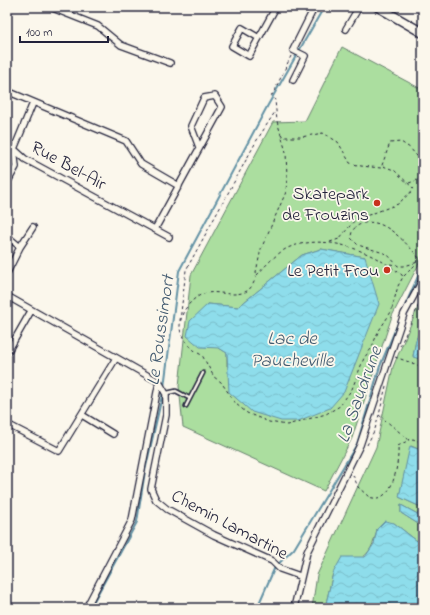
<svg xmlns="http://www.w3.org/2000/svg" width="430" height="615" font-family="'Indie Flower',sans-serif">
<style>
.park{fill:#abde9f;stroke:#66806d;fill-rule:evenodd}
.water{fill:url(#water-waves);stroke:#6392a5}
.lines{fill:none;stroke-linecap:round;stroke-linejoin:round}
.stream{stroke:#6392a5;stroke-width:2}
.service-casing{stroke:#22223b;stroke-width:5.5}
.minor-casing{stroke:#22223b;stroke-width:8}
.secondary-casing{stroke:#22223b;stroke-width:11}
.path{stroke:#22223b;stroke-width:1;stroke-dasharray:3 3;stroke-linecap:butt}
.service{stroke:#fbf7ec;stroke-width:2.5}
.minor{stroke:#fbf7ec;stroke-width:5.5}
.secondary{stroke:#fbf7ec;stroke-width:8}
.poi-dot{fill:#c8321e;stroke:#fbf7ec;stroke-width:1.5}
.labels{text-anchor:middle;stroke-width:3.5;stroke-linejoin:round;paint-order:stroke}
.street-label{font-size:18px;fill:#22223b;stroke:#fbf7ec}
.poi-label{font-size:18px;fill:#22223b;stroke:#fbf7ec;text-anchor:end}
.water-label{font-size:19px;font-style:italic;fill:#425a70;stroke:#fbf7ec}
</style>
<defs>
<pattern id="water-waves" width="16" height="10" patternUnits="userSpaceOnUse"><rect width="16" height="10" fill="#8eddeb"/><path d="M0 5q4-4 8 0t8 0" fill="none" stroke="#7abdca"/></pattern>
</defs>
<rect width="100%" height="100%" fill="#fbf7ec"/>
<filter id="ink" filterUnits="userSpaceOnUse"><feTurbulence type="fractalNoise" baseFrequency=".025" numOctaves="2"/><feDisplacementMap in="SourceGraphic" scale="8" xChannelSelector="R" yChannelSelector="G"/><feConvolveMatrix kernelMatrix="1 2 1 2 8 2 1 2 1" color-interpolation-filters="sRGB"/></filter>
<g filter="url(#ink)">
<!-- park -->
<path class="park" d="M342,47L423,90V256L392,316L352,438L324,491L183,427L179,386L191,275L273,122L305,121ZM321,249L365,257L227,366V353L219,348L208,304L238,307L302,255Z
M423,295V323L416,340L413,356L423,360V451L411,446L399,497L423,508V517L401,505V513L423,527V532L417,541L394,523L377,529C371,560 359,560 333,573L325,608H312L317,575L376,447L393,367Z"/>
<!-- water -->
<path class="water" d="M321,249L365,257L379,304L344,392L330,408L298,421H281L252,412L229,392L227,353L219,348L200,347L187,336L190,321L208,304L238,307L302,255Z
M423,323V360L413,357L416,340Z
M410,446L423,451V508L399,497Z
M401,505L423,517V527L401,513Z
M385,521L394,523L417,541L423,532V608H325L333,573L342,557H365L374,544L377,529Z"/>
<g class="lines">
<!-- stream -->
<path class="stream" d="M405,306L423,265
M164,387L179,271L268,105L324,7
M90,608L137,522L145,471L163,392
M257,608L275,567L294,549L357,444L380,366L399,321"/>
<!-- service casing -->
<g class="service-casing">
<path id="service" d="M167,393L176,391L189,398
M186,406L203,373"/>
</g>
<!-- minor casing -->
<g class="minor-casing">
<path id="minor" d="M50,7L98,26L121,45L170,63
M346,29L359,7
M259,38L242,28L232,46L249,56L276,7
M293,80L305,56L293,50L314,8
M7,91L126,141L141,164L179,186
M33,103L14,149L25,159L169,237
M7,183L16,167L14,149
M155,229L222,107L215,96L204,98L191,126L199,147
M7,236L20,247L7,273
M20,247L33,227
M7,296L159,382L166,394V415L151,489L156,500L167,509L214,535L272,561L280,569L300,576
M7,353L31,311
M82,415L113,434
M7,424L59,451L116,358
M86,608L132,520L159,382
M294,608L307,552L360,445L404,314L423,279"/>
</g>
<!-- secondary casing -->
<g class="secondary-casing">
<path id="secondary" d="M378,7L423,33"/>
</g>
<!-- path -->
<path class="path" d="M291,56L273,94L271,95L275,100L277,121L286,152L287,177L286,192L261,249L256,272L257,275C254,282 252,289 245,292C226,299 210,284 192,301C188,305 183,311 182,316C179,325 179,331 184,339C188,345 196,353 202,355L214,377L221,382L236,404L247,413L269,422L287,425L326,414L340,406L352,389L364,358L371,349L378,332L391,312L398,286L403,277L416,264L417,259H420L423,261
M281,134L283,137H301L323,133L338,142L350,163L361,166L381,168L390,143L401,142L410,148L423,163
M409,183L423,178
M330,242L339,239L355,220L398,204L414,189L394,170L383,166
M422,261L404,266H398L387,254L358,245L351,238C351,231 354,227 361,224C383,215 407,244 420,259L423,252
M390,264L396,265
M257,275C267,264 279,250 293,246C330,234 373,252 402,275L403,277
M180,321L186,270L257,140L275,112
M400,346L423,296
M395,357L423,367
M386,386L379,415L409,440L413,439L423,443
M367,445L375,429L379,415
M353,475L358,487L369,497C394,506 399,461 398,446L409,440"/>
<!-- service -->
<use href="#service" class="service"/>
<!-- minor -->
<use href="#minor" class="minor"/>
<!-- secondary -->
<use href="#secondary" class="secondary"/>
</g>
</g>
<!-- markers -->
<g class="poi-dot">
<circle cx="377" cy="203" r="4"/>
<circle cx="387" cy="270" r="4"/>
</g>
<g class="labels">
<!-- street labels -->
<g class="street-label">
<text transform="translate(69 165) rotate(29)" y="6">Rue Bel-Air</text>
<text transform="translate(230 524) rotate(28)" y="6">Chemin Lamartine</text>
</g>
<!-- poi labels -->
<g class="poi-label">
<text x="369" y="199">Skatepark<tspan x="369" dy="21">de Frouzins</tspan></text>
<text x="379" y="276">Le Petit Frou</text>
</g>
<!-- water labels -->
<g class="water-label">
<text transform="translate(159 330) rotate(-82)" y="7">Le Roussimort</text>
<text x="292" y="344">Lac de<tspan x="292" dy="22">Paucheville</tspan></text>
<text transform="translate(358 394) rotate(-70)" y="7">La Saudrune</text>
</g>
</g>
<!-- margin -->
<rect width="430" height="615" fill="none" stroke="#fbf7ec" stroke-width="24"/>
<rect x="12" y="12" width="406" height="591" fill="none" stroke="#22223b" stroke-width="1.5" filter="url(#ink)"/>
<!-- scale -->
<path d="M20 36v6h88v-6" fill="none" stroke="#22223b" stroke-width="2"/>
<text x="26" y="36" font-size="12" fill="#22223b" stroke="#fbf7ec" stroke-width="3" paint-order="stroke">100 m</text>
</svg>
